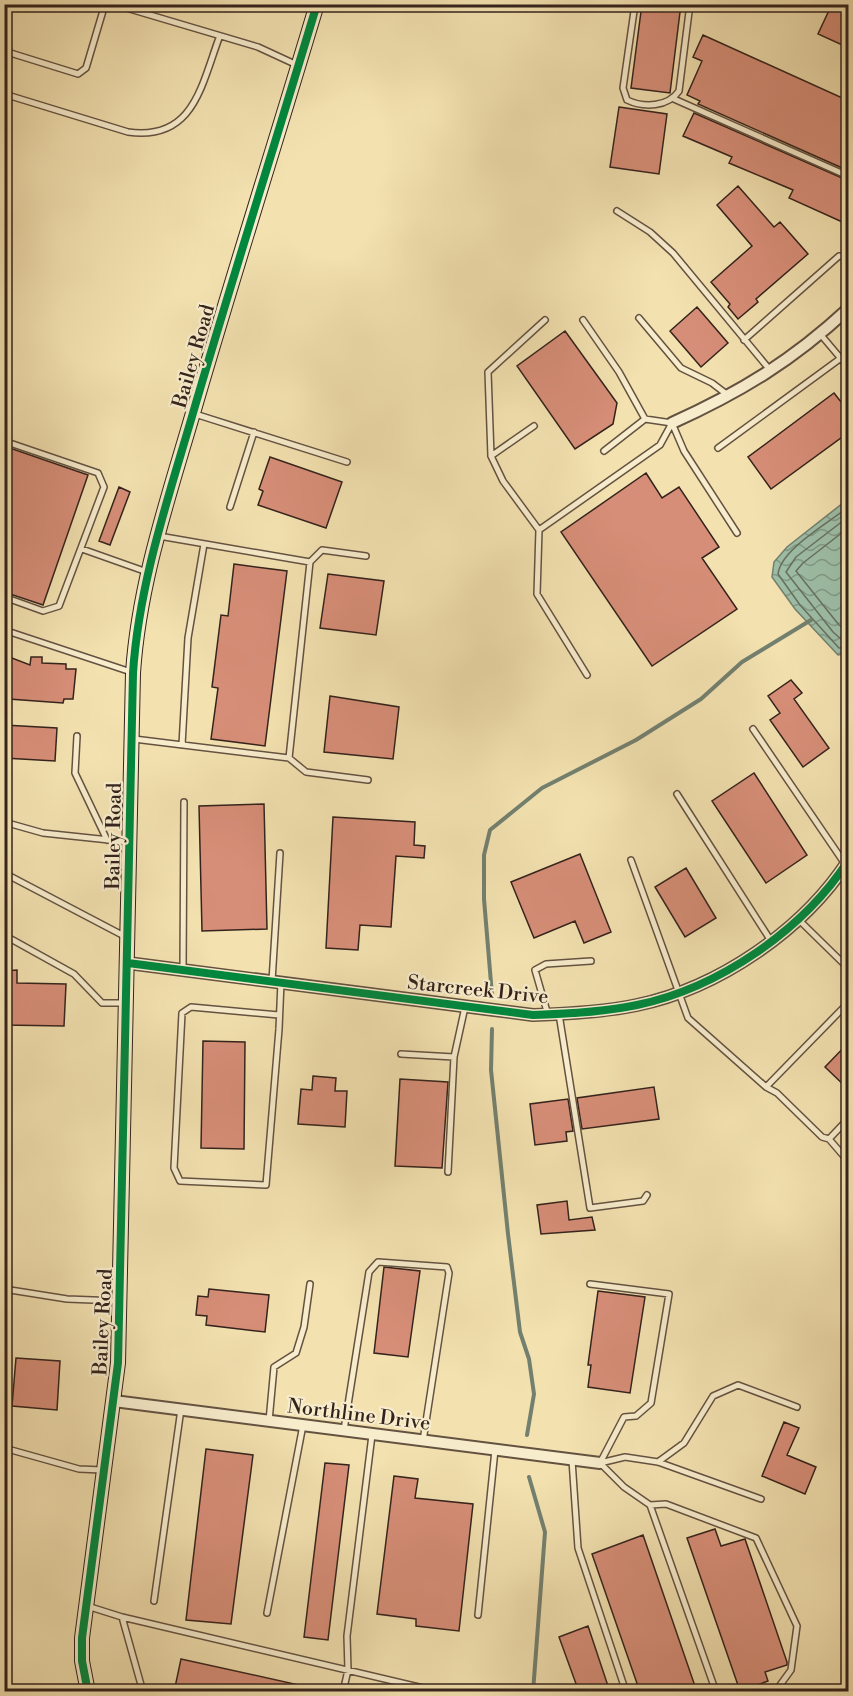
<svg xmlns="http://www.w3.org/2000/svg" width="853" height="1696" font-family="'Libre Bodoni',serif">
<style>
.water{fill:url(#water-waves);stroke:#73806f;stroke-width:1.5}
.lines{fill:none;stroke-linecap:round;stroke-linejoin:round}
.shore{stroke:#687061;stroke-width:1.5}
.stream{stroke:#73806f;stroke-width:4}
.building{fill:#d78e78;stroke:#34231c;stroke-width:1.5}
.lane-casing{stroke:#645241;stroke-width:8}
.street-casing{stroke:#645241;stroke-width:14}
.secondary-casing{stroke:#34231c;stroke-width:16}
.lane{stroke:#f7eccc;stroke-width:5}
.street{stroke:#f7eccc;stroke-width:10}
.secondary{stroke:#f7eccc;stroke-width:14}
.cycleway-casing{stroke:#f7eccc;stroke-width:11}
.cycleway{stroke:#00873e;stroke-width:8}
.labels{text-anchor:middle;stroke-width:4.5;stroke-linejoin:round;paint-order:stroke}
.street-label{font-size:20px;fill:#34231c;stroke:#f7eccc}
</style>
<defs>
<pattern id="water-waves" width="16" height="10" patternUnits="userSpaceOnUse" patternTransform="scale(1.5)"><rect width="16" height="10" fill="#9dbea6"/><path d="M0 5q4-4 8 0t8 0" fill="none" stroke="#819a86"/></pattern>
</defs>
<rect width="100%" height="100%" fill="#f3e1b0"/>
<filter id="stains"><feTurbulence type="fractalNoise" baseFrequency=".00333" numOctaves="4"/><feColorMatrix values="0 0 0 0 .2 0 0 0 0 .09 0 0 0 0 .02 0 0 0 .5 -.17"/></filter>
<radialGradient id="worn" r=".72"><stop offset=".6" stop-color="#630" stop-opacity="0"/><stop offset="1" stop-color="#630" stop-opacity=".3"/></radialGradient>
<!-- water -->
<path class="water" d="M848,499V653L838,655L795,609L772,577L774,562L787,547Z"/>
<g class="lines">
<!-- shore -->
<path class="shore" d="M848,507C829,523 781,549 778,574L800,605L839,648L848,647
M848,517L796,557L786,572L833,632L842,640H848
M848,528L803,563L796,571L839,625L848,631"/>
<!-- stream -->
<path class="stream" d="M492,995L484,899V855L490,830L542,788L636,740L701,699L742,662L811,620
M492,1029L491,1070L508,1234L520,1332L529,1359L534,1394L527,1435
M529,1477L545,1532L533,1692"/>
</g>
<!-- building -->
<path class="building" d="M642,4H681L670,93L631,88Z
M832,4H849V48L818,34Z
M703,35L849,101V171L698,104L700,101L687,95L702,61L693,57Z
M619,107L667,114L659,174L610,167Z
M694,113L849,181V225L789,198L793,190L729,163L732,157L683,136Z
M738,186L774,227L780,222L808,254L756,299L758,302L738,319L728,307L730,304L711,282L752,246L717,205Z
M697,307L728,343L701,367L670,331Z
M565,331L617,403L613,424L575,449L517,366Z
M834,393L849,412V432L771,489L748,457Z
M4,446L88,475L43,605L4,592Z
M270,457L342,482L326,528L258,505L263,491L259,489Z
M646,473L662,498L679,487L719,547L702,558L737,609L652,666L561,532Z
M119,487L130,492L110,545L99,541Z
M234,564L287,571L265,746L211,739L218,688L212,687L221,615L228,616Z
M328,574L384,581L376,635L320,628Z
M4,655L30,665L31,657H42V663L66,664V669H76L73,699H64L63,703L9,699L10,692H4Z
M791,680L802,693L794,699L829,748L803,767L770,720L780,713L768,696Z
M330,696L399,707L393,759L324,752Z
M4,725L57,728L55,761L4,758Z
M754,773L807,855L766,883L712,801Z
M264,804L267,929L202,931L199,806Z
M333,817L415,822L414,845L425,846L424,858L396,856L391,927L360,925L358,950L326,948Z
M580,854L611,932L584,943L575,921L534,938L511,882Z
M686,868L716,918L685,937L655,887Z
M17,970V983L66,984L64,1026L4,1025V971Z
M203,1041L245,1042L244,1149L201,1148Z
M849,1042V1090L825,1067Z
M313,1076L336,1078L335,1091H347L345,1127L298,1124L301,1089L312,1090Z
M400,1079L448,1082L442,1168L395,1166Z
M654,1087L659,1119L582,1129L577,1098Z
M568,1099L573,1131L566,1132L567,1141L535,1145L530,1104Z
M567,1201L569,1220L592,1217L595,1230L541,1234L537,1205Z
M384,1267L420,1271L408,1357L374,1353Z
M209,1289L269,1295L265,1332L206,1325L207,1316L196,1315L198,1296L208,1297Z
M598,1291L645,1297L630,1393L588,1387L591,1365H588Z
M16,1358L60,1361L57,1410L12,1406Z
M784,1422L799,1428L787,1455L816,1467L805,1494L762,1476Z
M206,1449L253,1455L231,1624L186,1620Z
M325,1463L349,1465L328,1640L304,1637Z
M394,1476L418,1479L415,1498L473,1504L459,1631L416,1626V1619L377,1614Z
M715,1529L721,1546L745,1539L787,1662V1665L765,1672L768,1681L740,1691L687,1538Z
M643,1535L697,1692H640L592,1554Z
M588,1626L610,1692H579L559,1637Z
M181,1659L308,1687L307,1692H174Z"/>
<g class="lines">
<!-- lane casing -->
<g class="lane-casing">
<path id="lane" d="M113,4L258,47L297,65
M635,4L623,88L627,100C644,108 668,107 679,91L690,4
M4,51L78,74L86,68L105,4
M4,94L128,132C193,141 201,87 219,38
M674,99L848,176
M617,211L650,232L673,253L770,370
M639,318L681,368L712,383L729,396
M583,320L619,372L645,419L672,423
M821,335L848,367
M744,340L839,256L848,257
M195,414L347,462
M672,423L684,451L737,533
M4,441L98,473L104,487L59,606L43,611L4,597
M718,448L841,358
M604,451L645,419
M491,456L534,426
M230,507L254,432
M539,530L503,481L491,456L488,372L545,320
M82,549L147,572
M310,562L322,550L366,556
M4,630L131,672
M587,675L537,594L539,530L660,445L672,423
M753,729L845,864
M77,736L75,773L107,840
M134,739L289,758L310,562L159,536
M182,745L188,638L204,544
M289,758L306,772L368,780
M677,794L771,941
M4,822L43,833L128,842
M631,860L688,1018L766,1087L848,1003
M4,873L126,937
M798,919L848,968
M11,939L74,974L102,1003H124
M183,969L184,802
M272,981L280,853
M559,1014L590,1208L643,1201L647,1195
M279,1015L191,1007L182,1013L174,1168L180,1181L266,1185L279,1029L281,982
M548,1015L535,970L546,964L591,961
M401,1054L454,1057
M766,1087L777,1093L822,1137L829,1139L848,1161
M829,1139L848,1119
M448,1172L454,1057L465,1007
M590,1284L669,1294L651,1403L636,1416L624,1417L600,1463
M4,1289L67,1299L119,1301
M269,1421L274,1367L296,1353L304,1327L310,1284
M344,1430L369,1272L378,1262L447,1267L449,1273L423,1441
M4,1448L79,1469L102,1470
M572,1460L578,1548L626,1692
M658,1462L684,1443L713,1396L738,1385L797,1407
M600,1463L624,1487L650,1505L716,1692
M600,1463L625,1457L658,1462L761,1499
M650,1505L666,1504L756,1538L797,1626L791,1670L775,1692
M154,1601L181,1409
M87,1606L122,1617L440,1692
M267,1613L303,1425
M478,1615L495,1450
M122,1617L143,1692
M343,1692L348,1670L347,1636L372,1435"/>
</g>
<!-- street casing -->
<g class="street-casing">
<path id="street" d="M672,423C741,392 793,360 848,309
M128,963L533,1015C568,1014 603,1012 637,1005C719,988 803,930 848,861
M114,1401L600,1463"/>
</g>
<!-- secondary casing -->
<g class="secondary-casing">
<path id="secondary" d="M88,1692L82,1661V1638L118,1363L133,673C139,583 168,499 193,413C233,276 276,141 317,4"/>
</g>
<!-- lane -->
<use href="#lane" class="lane"/>
<!-- street -->
<use href="#street" class="street"/>
<!-- secondary -->
<use href="#secondary" class="secondary"/>
<!-- cycleway casing -->
<g class="cycleway-casing">
<path id="cycleway" d="M128,963L533,1015C568,1014 603,1012 637,1005C719,988 803,930 848,861
M88,1692L82,1661V1638L118,1363L133,673C139,583 168,499 193,413C233,276 276,141 317,4"/>
</g>
<!-- cycleway -->
<use href="#cycleway" class="cycleway"/>
</g>
<g class="labels">
<!-- street labels -->
<g class="street-label">
<text transform="translate(193 356) rotate(-74)" y="7">Bailey Road</text>
<text transform="translate(113 836) rotate(-89)" y="7">Bailey Road</text>
<text transform="translate(478 989) rotate(6)" y="7">Starcreek Drive</text>
<text transform="translate(102 1322) rotate(-87)" y="7">Bailey Road</text>
<text transform="translate(359 1414) rotate(7)" y="7">Northline Drive</text>
</g>
</g>
<!-- margin -->
<rect width="853" height="1696" fill="none" stroke="#f3e1b0" stroke-width="24"/>
<rect x="6" y="6" width="841" height="1684" fill="none" stroke="#34231c" stroke-width="3"/>
<rect x="12" y="12" width="829" height="1672" fill="none" stroke="#34231c" stroke-width="1.5"/>
<rect width="100%" height="100%" filter="url(#stains)"/>
<rect width="100%" height="100%" fill="url(#worn)"/>
</svg>
